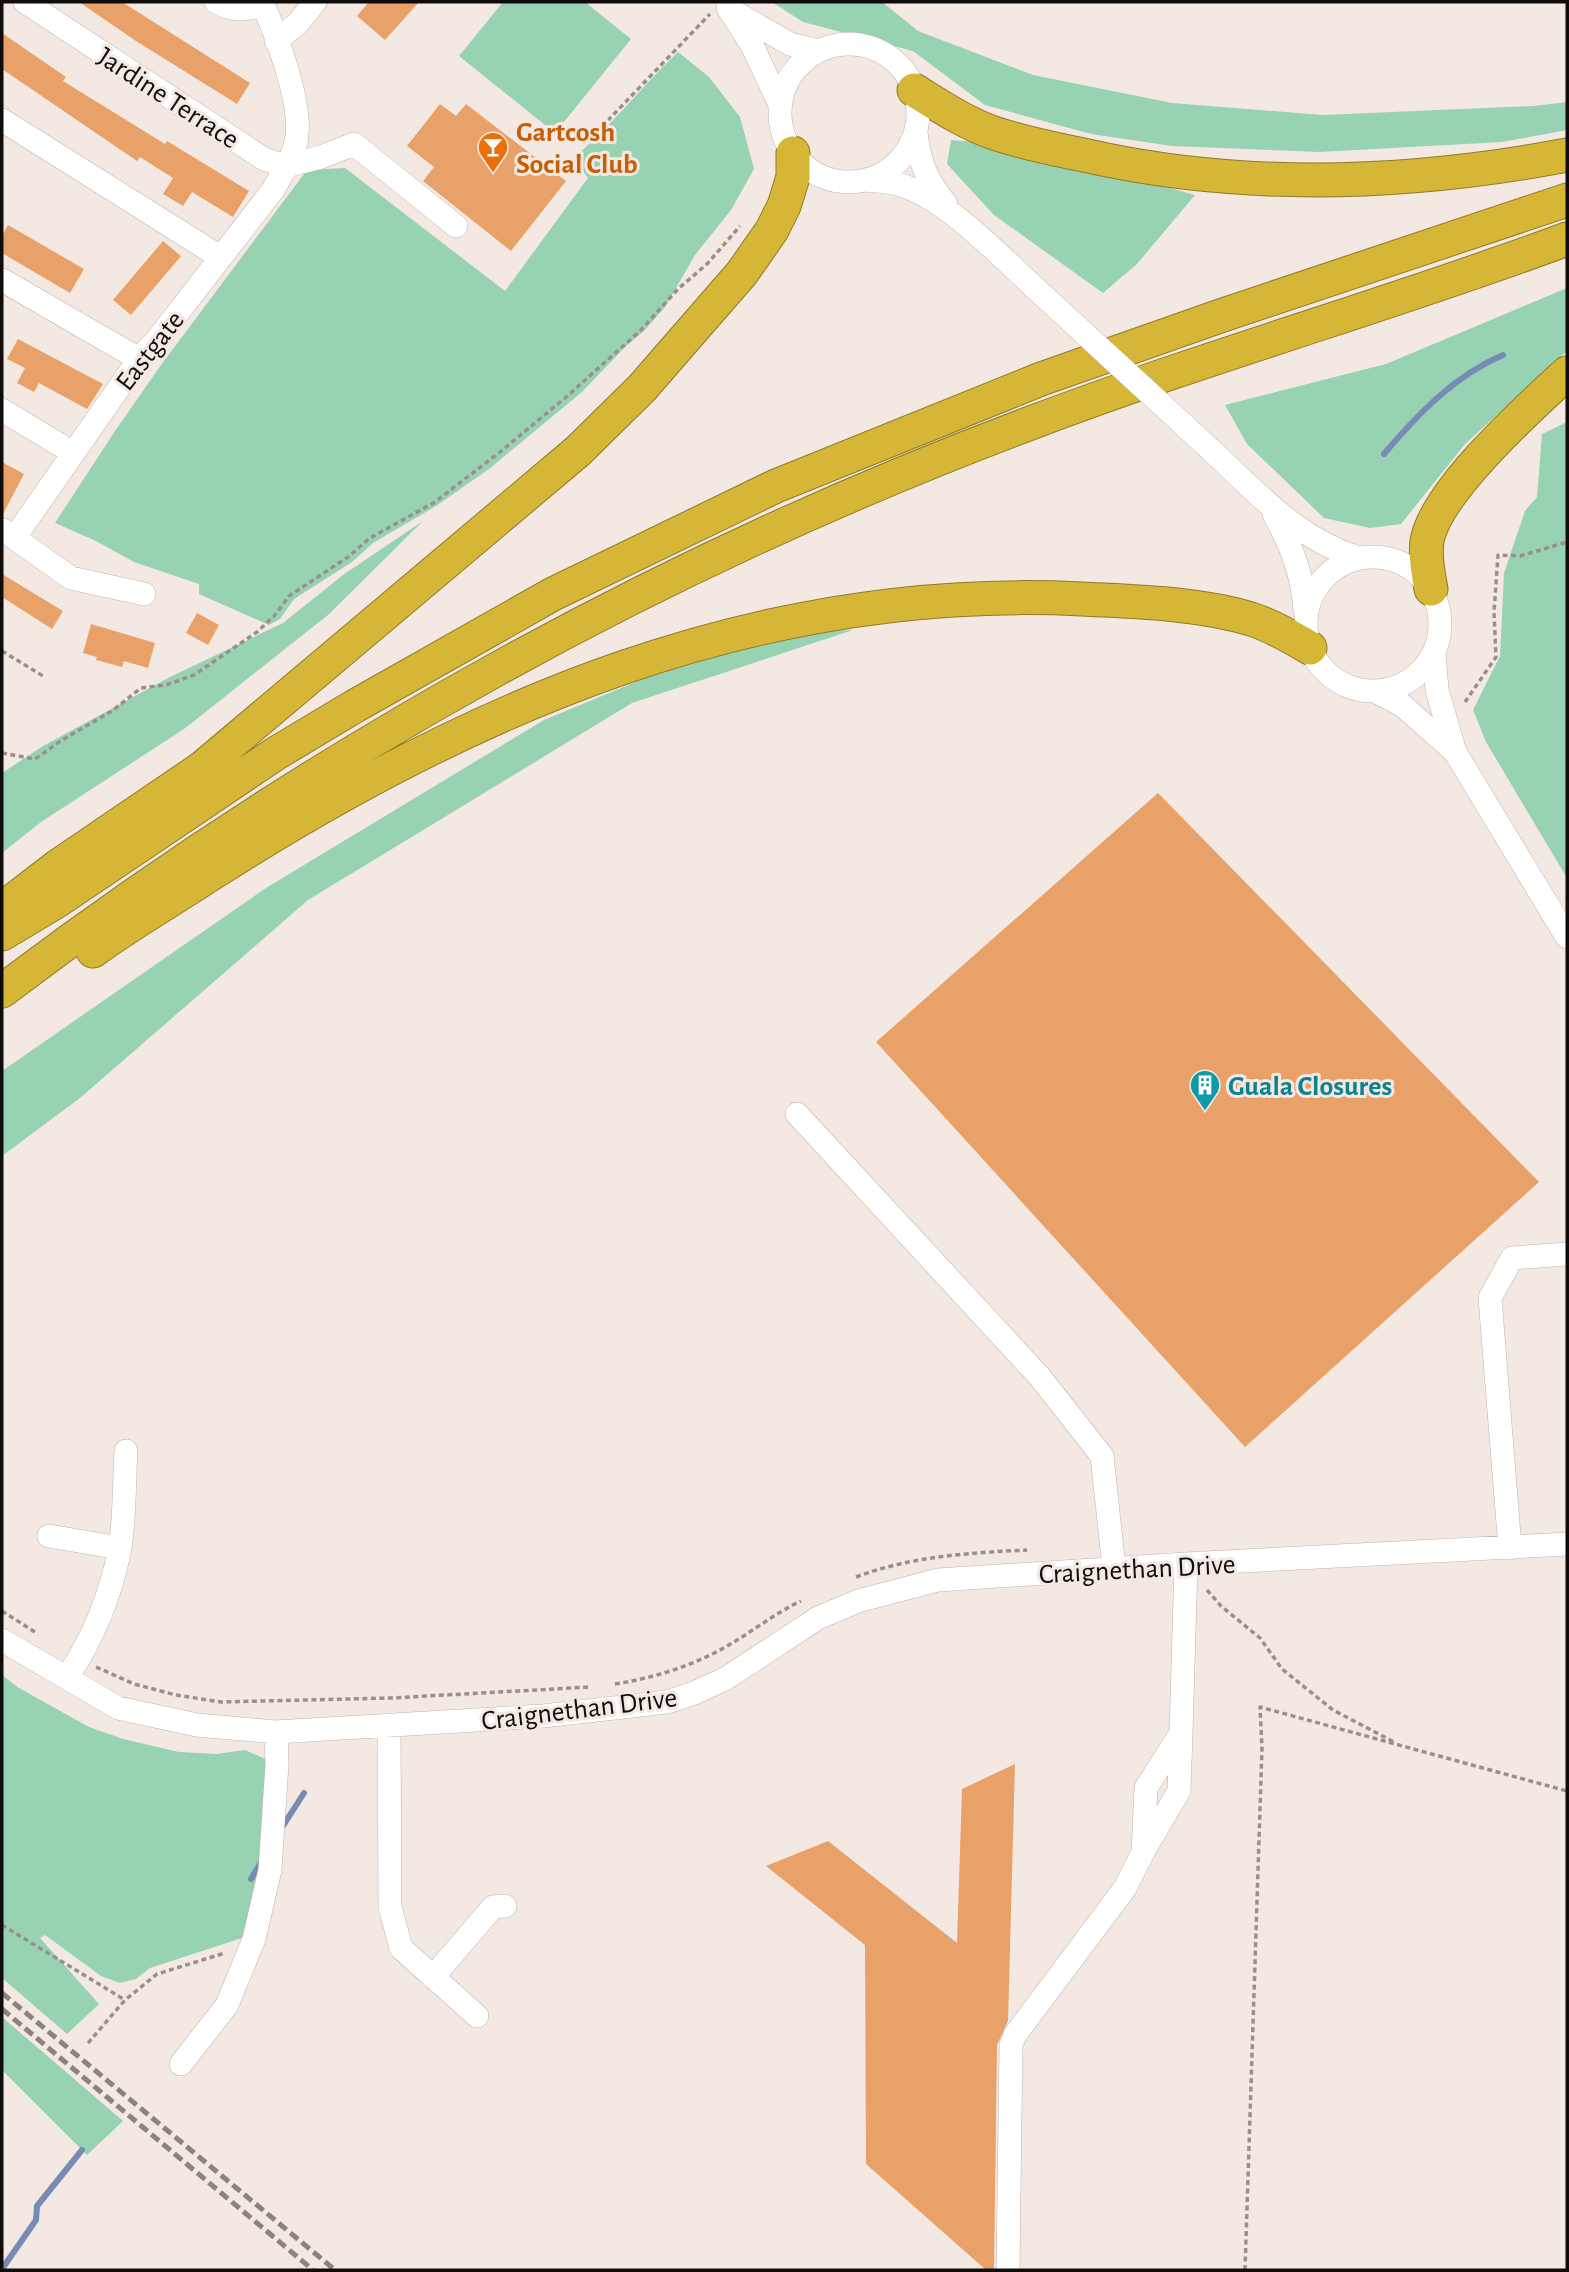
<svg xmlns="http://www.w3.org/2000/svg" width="1569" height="2272" font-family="'Alegreya Sans',sans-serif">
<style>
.green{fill:#97d2b2}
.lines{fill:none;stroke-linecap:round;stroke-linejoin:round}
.stream{stroke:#788bb4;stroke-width:6}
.building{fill:#e8a168}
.minor-casing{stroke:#beb3ae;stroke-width:24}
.highway-casing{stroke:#907a28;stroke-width:35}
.path{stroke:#99908c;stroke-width:3.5;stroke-dasharray:5 3.5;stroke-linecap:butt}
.minor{stroke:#fff;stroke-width:23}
.highway{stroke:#d5b637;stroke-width:33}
.rail{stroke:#8b8380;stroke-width:5;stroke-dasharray:10 5;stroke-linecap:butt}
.minor-bridge-casing{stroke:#beb3ae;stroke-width:24;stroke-linecap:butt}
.minor-bridge{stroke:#fff;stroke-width:23}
.labels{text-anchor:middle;stroke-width:6;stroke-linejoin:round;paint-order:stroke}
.street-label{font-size:28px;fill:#100c0b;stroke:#f4e8e3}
.food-label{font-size:28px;font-weight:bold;fill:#c56008;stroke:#f4e8e3;text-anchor:start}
.culture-label{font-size:28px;font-weight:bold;fill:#0d838f;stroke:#f4e8e3;text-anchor:start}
</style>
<rect width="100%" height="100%" fill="#f4e8e3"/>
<!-- green -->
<path class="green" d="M503,2H585L631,39L555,133L459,56Z
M772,2H882L918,31L1033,75L1172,103L1322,115L1534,106L1567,102V130L1502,142L1319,152L1172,146L1091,134L985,105L913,51L803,22Z
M678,52L709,77L740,117L754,169L731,210L695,255L665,307L644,331L626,346L582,392L489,469L436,506L373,543L352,562L294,599L280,619L269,625L199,594V584L134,562L96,541L55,523L115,431L161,365L307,170L345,168L505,291L588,178L573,158C611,127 641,87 678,52Z
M951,140L975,142L1113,172L1195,195L1137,264L1103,293L994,215L947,164Z
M1567,288V351L1465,444L1401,524L1370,528L1324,518L1247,444L1225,405L1386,364Z
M1567,422V878L1486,742L1473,710L1500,656L1504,573L1525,511L1537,497L1542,434Z
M423,521L328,615L184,729L41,822L2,853V773L43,746L170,677L283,623L343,575Z
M853,630L632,703L308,900L80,1098L2,1156V1071L266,888L544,720L754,633Z
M2,1675L19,1688L89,1727L123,1739L179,1752L216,1754L245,1750L277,1764L257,1890L242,1938L150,1968L136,1979L120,1983L101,1976L45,1935L40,1938L99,2004L67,2034L2,1978Z
M2,2017L123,2121L87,2155L2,2070Z"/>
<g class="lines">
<!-- stream -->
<path class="stream" d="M1384,454C1417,415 1455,375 1503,355
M281,1829L304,1793
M251,1879L263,1859
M2,2269L36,2220L37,2206L82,2150"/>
</g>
<!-- building -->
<path class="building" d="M79,2H122L250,83L237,104L136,41Z
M369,2H419L385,40L357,16Z
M2,33L66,77L63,81L165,144L167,141L249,191L233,217L192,192L183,206L163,194L173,178L140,157L137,161L2,69Z
M440,104L456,116L466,104L566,181L511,251L423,181L434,167L407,146Z
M8,225L84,269L70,293L2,253V236Z
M163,241L181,256L131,315L113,300Z
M18,339L103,384L87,409L39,383L34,392L17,383L25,368L7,359Z
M2,462L24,474L2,516Z
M2,574L63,611L52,629L2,597Z
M197,613L219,625L208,645L186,633Z
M91,624L155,643L148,668L124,661L122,667L96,660L97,657L83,653Z
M1158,793L1539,1182L1245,1447L876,1042Z
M1015,1764L1008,2021L997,2045L994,2270H986L866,2164L865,1945L766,1866L828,1841L957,1943L962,1789Z"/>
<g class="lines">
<!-- minor casing -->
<g class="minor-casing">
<path id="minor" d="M25,2L264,159L286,166L321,157L354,144L456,226
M216,2C233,12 244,10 263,5
M728,8L752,45L780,105
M736,13L790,44L818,51
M276,41L298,23L315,2
M780 113a69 69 0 1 1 138 0a69 69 0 1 1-138 0Z
M2,120L220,257
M916,132C919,162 927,181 946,204
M865,180C875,181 886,181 897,184C943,195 1000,256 1035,288
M2,280L139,359
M2,410L60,445
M1210,449C1256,492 1297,539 1359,558
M1274,514C1292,548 1302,572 1305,610
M3,530L71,578L144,594
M15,537L139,359L156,341L273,190C282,174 296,153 297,135C301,100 276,34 262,2
M1306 624a67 67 0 1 1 134 0a67 67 0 1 1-134 0Z
M1434,653L1437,690L1455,752L1567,937
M1375,691L1402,705L1455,752
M797,1114L1039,1376L1102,1456L1114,1568
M49,1536L120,1548
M1510,1548L1490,1298L1512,1258L1567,1254
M2,1640L118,1708L197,1725L276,1732L543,1716L667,1702L694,1693L725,1679L818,1618L858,1601L938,1580L1186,1564L1567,1544
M67,1677C93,1639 111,1594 120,1548C125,1517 124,1483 126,1451
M389,1725L390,1907L401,1948L477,2016
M1181,1733L1179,1791L1143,1852L1146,1788Z
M1181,1733L1186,1564
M433,1977L493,1907L505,1906
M181,2064L227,2005L254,1939L270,1870L277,1764L276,1732
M1008,2270L1011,2045L1015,2035L1125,1888L1143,1852"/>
</g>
<!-- highway casing -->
<g class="highway-casing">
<path id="highway" d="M914,90C940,106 965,123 994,133C1029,145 1066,151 1102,159C1257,191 1413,184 1567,155
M1431,589C1428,573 1425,557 1427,541C1436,491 1529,408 1567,373
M2,909L58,866L202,768L578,451L642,388L742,273L772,230L784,206L793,177V153
M2,934L57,901L275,754L355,706L553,594L776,486L1041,379L1223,315L1567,200
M93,951C130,924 170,901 208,876C474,705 759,583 1082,599C1137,602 1198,603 1251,619C1272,626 1291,637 1310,648
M2,991C316,753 666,559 1036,421C1211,355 1392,304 1567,239"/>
</g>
<!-- path -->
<path class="path" d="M590,139L710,14
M2,651L43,676
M1465,702L1496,657L1494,612L1498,555L1520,556L1567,542
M2,753L35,759L62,740L112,711L141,688L166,685L194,675L257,632L275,615L289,596L348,557L370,538L435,502L500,452L565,398L641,330L678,289L707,264L740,226
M856,1577C912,1556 968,1553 1027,1550
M1207,1590L1221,1606L1260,1638L1282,1669L1333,1710L1394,1742
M2,1611L35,1632
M96,1667L134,1684L176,1695L221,1702L391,1698L590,1687
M615,1684C653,1678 693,1666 727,1646C752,1632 775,1613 801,1601
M2,1925L125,2000
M88,2043L125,2000L157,1974L225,1953
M1245,2270L1262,1748L1260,1707L1567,1791"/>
<!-- minor -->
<use href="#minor" class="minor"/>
<!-- highway -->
<use href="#highway" class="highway"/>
<!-- rail -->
<path class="rail" d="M2,1993L335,2270
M2,2009L313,2270"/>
<!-- minor-bridge casing -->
<g class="minor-bridge-casing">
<path id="minor-bridge" d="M1035,288L1210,449"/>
</g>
<!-- minor-bridge -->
<use href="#minor-bridge" class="minor-bridge"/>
</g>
<!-- icons -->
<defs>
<g id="bar-pin" transform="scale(1.575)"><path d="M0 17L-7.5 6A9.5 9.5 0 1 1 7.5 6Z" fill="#e8710a" stroke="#f4e8e3"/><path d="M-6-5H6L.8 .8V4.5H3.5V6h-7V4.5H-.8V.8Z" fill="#fff"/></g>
<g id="building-pin" transform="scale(1.575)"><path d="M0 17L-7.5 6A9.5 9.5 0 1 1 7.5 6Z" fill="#0f9aa8" stroke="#f4e8e3"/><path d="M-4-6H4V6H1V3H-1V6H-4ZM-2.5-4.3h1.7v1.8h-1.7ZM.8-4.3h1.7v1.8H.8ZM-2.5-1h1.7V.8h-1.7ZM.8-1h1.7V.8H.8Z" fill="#fff"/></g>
</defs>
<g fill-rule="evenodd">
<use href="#bar-pin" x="493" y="147"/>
<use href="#building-pin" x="1205" y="1085"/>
</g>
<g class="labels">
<!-- street labels -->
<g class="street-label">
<text transform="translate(169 97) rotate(33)" y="10">Jardine Terrace</text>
<text transform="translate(149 350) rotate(-52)" y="10">Eastgate</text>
<text transform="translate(1137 1568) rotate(-3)" y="10">Craignethan Drive</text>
<text transform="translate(579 1708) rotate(-7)" y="10">Craignethan Drive</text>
</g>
<!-- food labels -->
<g class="food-label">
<text x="516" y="141">Gartcosh<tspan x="516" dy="32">Social Club</tspan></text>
</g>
<!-- culture labels -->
<g class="culture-label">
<text x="1228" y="1095">Guala Closures</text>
</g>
</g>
<!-- border -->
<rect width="1569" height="2272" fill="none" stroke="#100c0b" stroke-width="7"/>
</svg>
